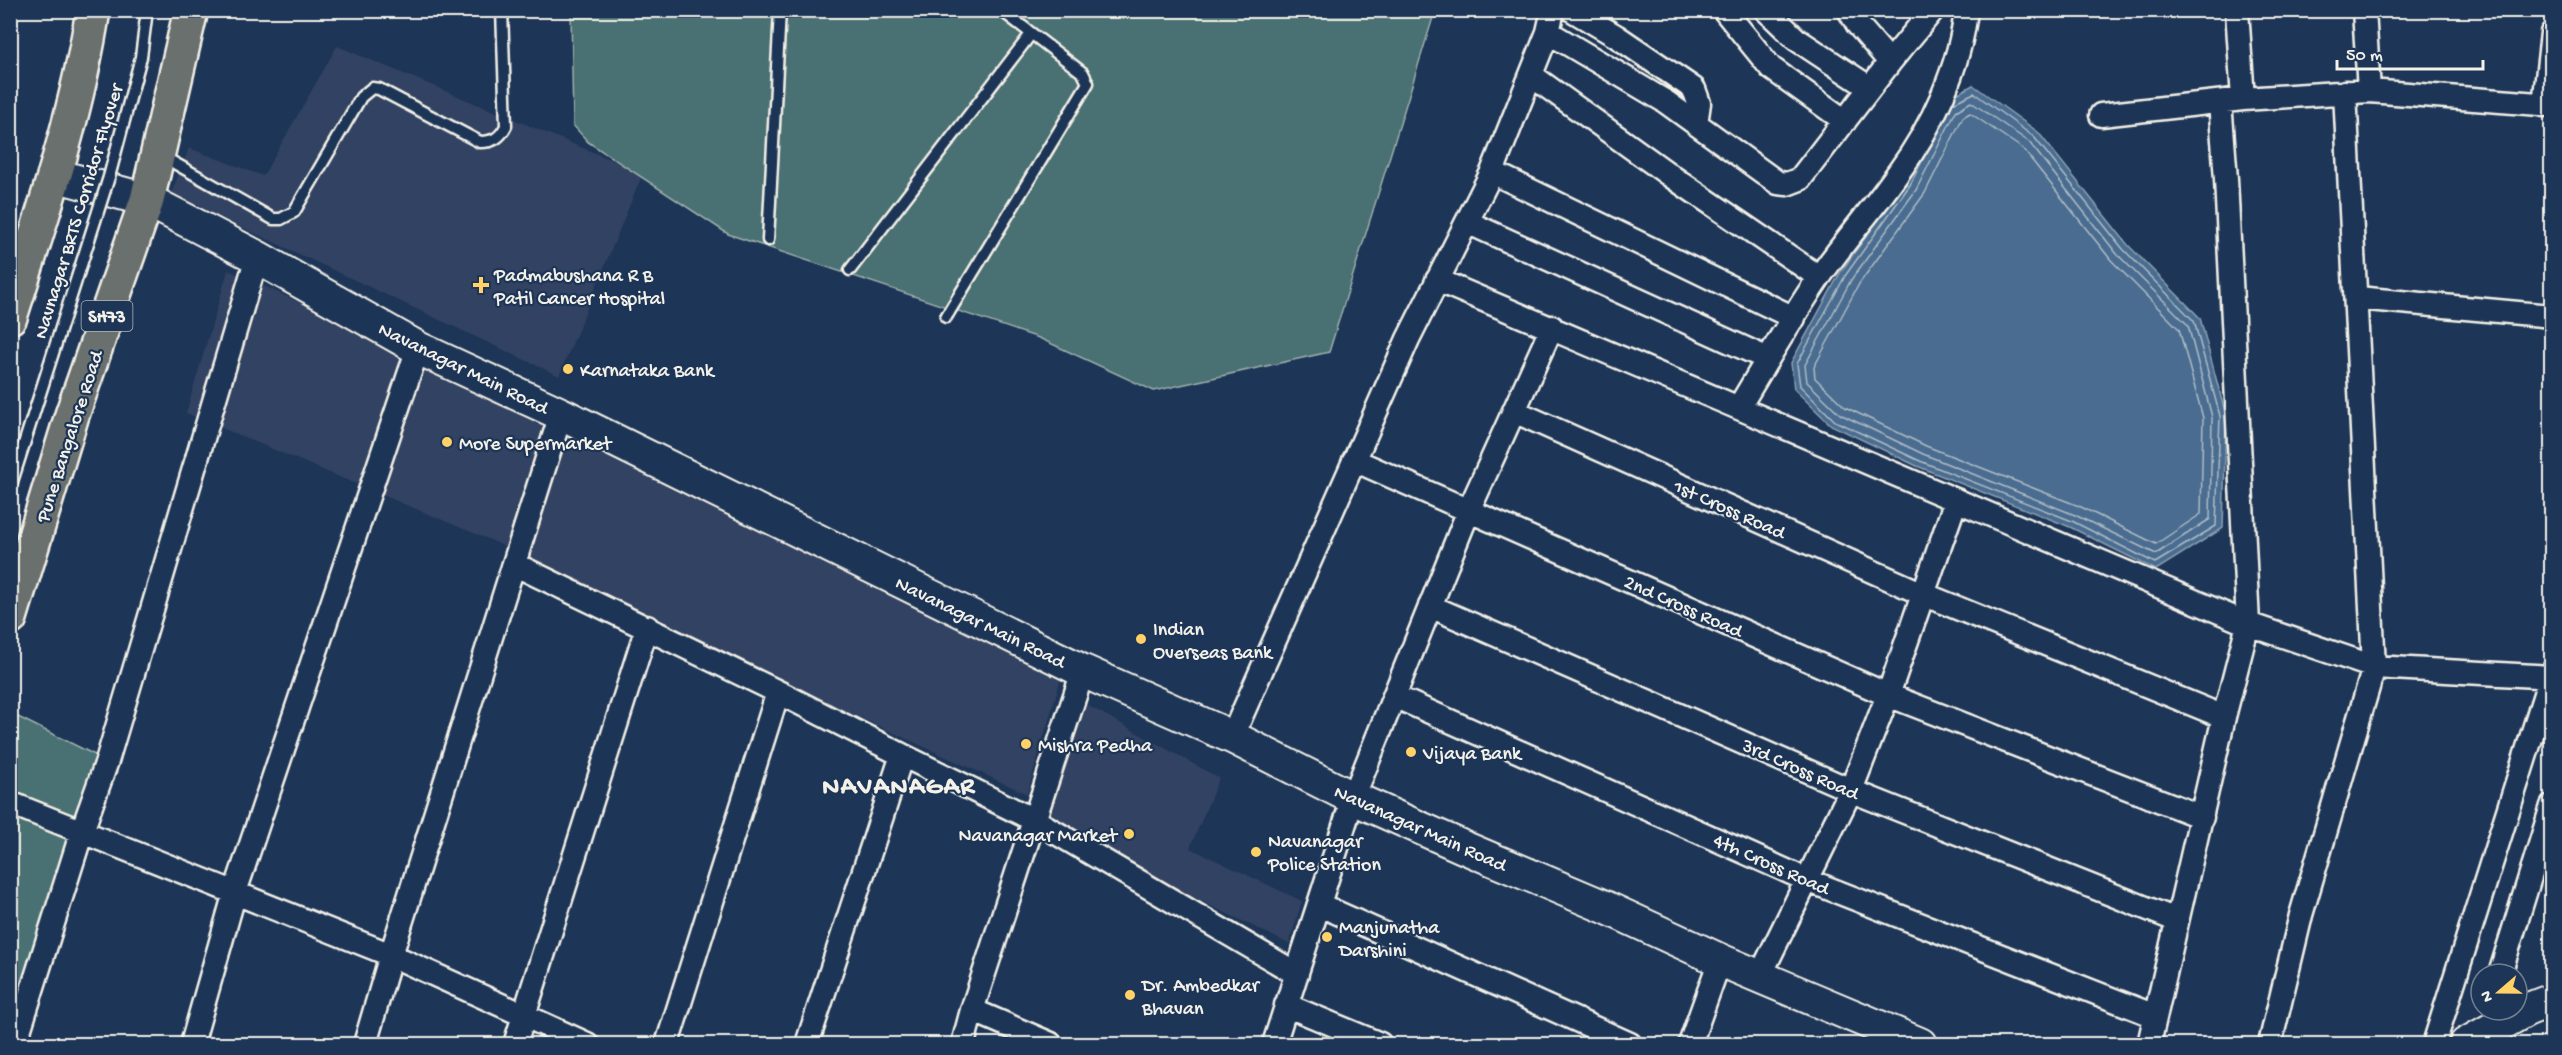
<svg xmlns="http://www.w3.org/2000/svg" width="2562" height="1055" font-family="'Gochi Hand',sans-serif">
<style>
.built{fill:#334262}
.green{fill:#4a6f72;stroke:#9fb0ad;stroke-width:1.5}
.water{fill:#496c90;stroke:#8da1b3;stroke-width:1.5}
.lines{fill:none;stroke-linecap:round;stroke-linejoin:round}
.shore{stroke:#b0bcc5;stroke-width:1.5}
.lane-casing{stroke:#f4f1e8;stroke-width:15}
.street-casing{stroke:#f4f1e8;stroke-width:27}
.secondary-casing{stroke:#f4f1e8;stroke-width:36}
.primary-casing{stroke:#f4f1e8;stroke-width:38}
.lane{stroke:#1d3557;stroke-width:10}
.street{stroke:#1d3557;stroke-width:22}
.secondary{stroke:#1d3557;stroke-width:32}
.primary{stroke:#6b706d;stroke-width:33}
.lane-bridge-casing{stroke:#f4f1e8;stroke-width:15;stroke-linecap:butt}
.lane-bridge{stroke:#1d3557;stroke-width:10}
.poi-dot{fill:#ffd166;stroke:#1d3557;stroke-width:2}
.labels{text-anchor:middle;stroke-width:4.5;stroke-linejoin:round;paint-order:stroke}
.shield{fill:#1d3557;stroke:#b4b9bc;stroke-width:1.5}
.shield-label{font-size:18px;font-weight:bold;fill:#f4f1e8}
.street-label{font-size:20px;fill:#f4f1e8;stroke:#1d3557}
.poi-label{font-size:20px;fill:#f4f1e8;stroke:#1d3557;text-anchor:start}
.district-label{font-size:26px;font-weight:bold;letter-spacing:1.5px;fill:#f4f1e8;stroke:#1d3557}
</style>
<rect width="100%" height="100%" fill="#1d3557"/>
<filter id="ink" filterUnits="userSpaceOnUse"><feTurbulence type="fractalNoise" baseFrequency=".0167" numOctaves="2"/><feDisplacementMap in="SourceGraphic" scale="12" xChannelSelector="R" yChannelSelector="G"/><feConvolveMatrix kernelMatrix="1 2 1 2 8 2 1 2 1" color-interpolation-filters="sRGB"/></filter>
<g filter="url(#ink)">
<!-- built -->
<path class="built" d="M337,46L643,173L559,376L171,194L189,148L263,176Z
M228,270L572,426L1066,661L1027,794L791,686L495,542L186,413Z
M1080,701L1219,778L1190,848L1302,901L1289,944L1035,820Z"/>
<!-- green -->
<path class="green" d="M571,11H1435L1329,352L1154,391L1039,338L728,234L588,142L573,125Z
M10,713L107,761L10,1044Z"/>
<!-- water -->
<path class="water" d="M1973,85L2038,132L2128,245L2200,318L2226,416L2223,528L2156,570L2070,527L1917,466L1831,425L1794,389L1791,363L1840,273L1905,182L1946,100Z"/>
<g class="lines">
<!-- shore -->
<path class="shore" d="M1971,102L2029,142L2117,254L2188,325L2212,417L2210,519L2156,554L2075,515L1923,454L1840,414L1807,382L1805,365L1851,280L1916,190L1956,111Z
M1970,113L2023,149L2111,260L2179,329L2203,418L2201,514L2156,544L2079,506L1926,446L1845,407L1815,378L1814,367L1859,284L1925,193L1963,117Z
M1925,155L1910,185L1845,276L1797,364L1800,386L1835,421L1920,461L2072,521L2155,563L2216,526L2220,416L2194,321L2123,249L2034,137L1974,93L1953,103"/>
<!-- lane casing -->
<g class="lane-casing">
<path id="lane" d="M162,156L273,219H281L294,212L361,97L372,88L379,89L480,142C493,142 500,138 506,126L502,10
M768,240L780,10
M850,270L1031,34
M946,317L1088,83L1083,73L1001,10"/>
</g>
<!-- street casing -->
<g class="street-casing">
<path id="street" d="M1572,10L1616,36L1694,89L1699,103L1696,124
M1724,10L1771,68L1845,121
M1766,10L1796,39L1870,88
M1849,10L1858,25L1890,62
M2237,10L2243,99
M2364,10L2369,91
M1548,32L1666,102L1778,183L1787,184L1800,179L1890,62L1933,10
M1531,75L1671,176L1819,277
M2544,105L2552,33
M2101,115L2243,99L2369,91L2552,105
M1492,172L1794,318
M1467,222L1768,359
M1437,280L2248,624L2374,667L2552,677
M2357,298L2552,316
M1739,407C1765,364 1790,320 1818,279C1843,242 1873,209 1898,173C1932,127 1960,67 1966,10
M1514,411L1923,594L2224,717
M1354,460L1888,695L2202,817
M514,564L778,692L902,755
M1430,606L1862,795L2176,920
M1394,696L1807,880L2155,1016
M1232,737L1408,339L1492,172L1548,32L1553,10
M10,803L391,955L587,1044
M1320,905L1630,1044
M2500,974L2552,806
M1760,976L1851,790L1888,695L1956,500
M1286,1005L1380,1044
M972,1010L1051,1044
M15,1044L82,831L107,761L257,257
M192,1044L235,892L418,348
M365,1044L391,955L561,414
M515,1044L647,627
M667,1044L778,692
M807,1044L902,755L1036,821L1297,974
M963,1044L972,1010L1083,671
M1274,1044L1353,798L1469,510L1552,327
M1690,1044L1720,960
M2149,1044L2224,717L2248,624L2226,179L2220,102
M2270,1044L2301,915L2374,667L2345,92
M2434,1044L2552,672"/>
</g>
<!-- secondary casing -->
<g class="secondary-casing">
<path id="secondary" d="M54,175L147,200L257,257L418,348L561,414L1083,671L1232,737L1353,798L1463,847L1605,907L1720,960L1920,1044
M2466,1044L2526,1010L2552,1000"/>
</g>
<!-- primary casing -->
<g class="primary-casing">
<path id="primary" d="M10,317C42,216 77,115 93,10
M10,618L72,415L147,200L191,10"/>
</g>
<!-- lane -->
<use href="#lane" class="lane"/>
<!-- street -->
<use href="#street" class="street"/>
<!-- secondary -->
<use href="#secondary" class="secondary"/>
<!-- primary -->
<use href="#primary" class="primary"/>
<!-- lane-bridge casing -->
<g class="lane-bridge-casing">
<path id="lane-bridge" d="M10,488L109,177L141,57L147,10"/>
</g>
<!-- lane-bridge -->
<use href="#lane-bridge" class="lane-bridge"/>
</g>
</g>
<!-- markers -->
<g class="poi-dot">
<path d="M478 276h6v6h6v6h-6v6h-6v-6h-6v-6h6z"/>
<circle cx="568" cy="369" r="6"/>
<circle cx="447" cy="442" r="6"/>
<circle cx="1141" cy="639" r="6"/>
<circle cx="1026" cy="744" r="6"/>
<circle cx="1411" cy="752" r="6"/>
<circle cx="1129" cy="834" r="6"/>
<circle cx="1256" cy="852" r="6"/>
<circle cx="1327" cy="937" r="6"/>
<circle cx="1130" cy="995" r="6"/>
</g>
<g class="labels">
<!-- shield labels -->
<rect class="shield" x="81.5" y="301" width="51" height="30" rx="4.5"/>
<g class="shield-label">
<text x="107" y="322">SH73</text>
</g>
<!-- street labels -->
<g class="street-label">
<text transform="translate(77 211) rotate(-73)" y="7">Navnagar BRTS Corridor Flyover</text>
<text transform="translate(464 367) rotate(26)" y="7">Navanagar Main Road</text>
<text transform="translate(68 436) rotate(-72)" y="7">Pune Bangalore Road</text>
<text transform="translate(1730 508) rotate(24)" y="7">1st Cross Road</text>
<text transform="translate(1684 605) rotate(24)" y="7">2nd Cross Road</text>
<text transform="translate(981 621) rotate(26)" y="7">Navanagar Main Road</text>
<text transform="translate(1801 768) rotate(24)" y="7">3rd Cross Road</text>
<text transform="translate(1421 827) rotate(24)" y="7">Navanagar Main Road</text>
<text transform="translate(1772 863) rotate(24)" y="7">4th Cross Road</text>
</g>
<!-- poi labels -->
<g class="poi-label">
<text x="494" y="281">Padmabushana R B<tspan x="494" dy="23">Patil Cancer Hospital</tspan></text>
<text x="580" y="376">Karnataka Bank</text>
<text x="459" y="449">More Supermarket</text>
<text x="1153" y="635">Indian<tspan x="1153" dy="23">Overseas Bank</tspan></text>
<text x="1038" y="751">Mishra Pedha</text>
<text x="1423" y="759">Vijaya Bank</text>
<text x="1117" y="841" text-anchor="end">Navanagar Market</text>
<text x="1268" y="847">Navanagar<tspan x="1268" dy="23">Police Station</tspan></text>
<text x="1339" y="933">Manjunatha<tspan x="1339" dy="23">Darshini</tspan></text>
<text x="1142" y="991">Dr. Ambedkar<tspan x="1142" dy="23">Bhavan</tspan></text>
</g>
<!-- district labels -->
<g class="district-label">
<text x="899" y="793">NAVANAGAR</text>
</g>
</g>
<!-- margin -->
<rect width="2562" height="1055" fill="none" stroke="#1d3557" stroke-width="36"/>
<rect x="18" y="18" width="2526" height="1019" fill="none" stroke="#f4f1e8" stroke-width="2" filter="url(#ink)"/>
<!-- north arrow -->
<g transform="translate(2499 992) rotate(250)"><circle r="28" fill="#1d3557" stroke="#738091" stroke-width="1.5"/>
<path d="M0-4.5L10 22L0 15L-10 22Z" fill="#ffd166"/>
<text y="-9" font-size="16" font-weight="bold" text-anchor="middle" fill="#f4f1e8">N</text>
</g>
<!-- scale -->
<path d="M2337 60v9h146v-9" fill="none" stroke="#f4f1e8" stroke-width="3"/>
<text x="2346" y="60" font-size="18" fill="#f4f1e8" stroke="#1d3557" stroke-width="4.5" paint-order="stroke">50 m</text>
</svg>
